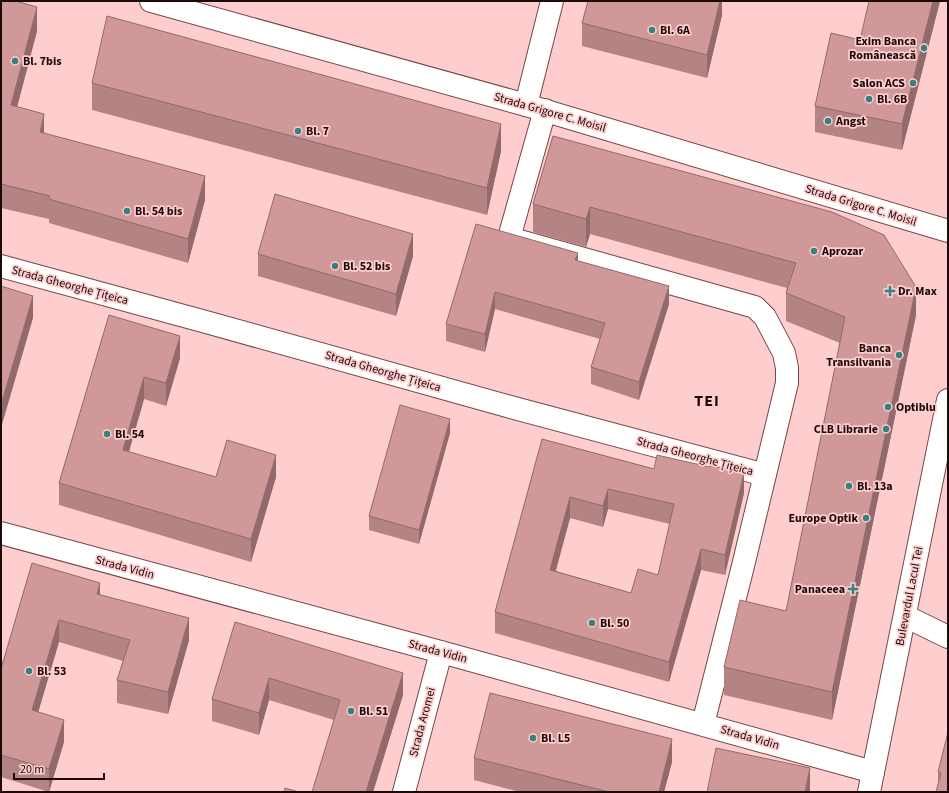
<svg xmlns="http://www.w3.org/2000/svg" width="949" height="793" font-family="'Source Sans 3',sans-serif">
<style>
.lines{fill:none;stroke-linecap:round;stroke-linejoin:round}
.street-casing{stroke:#774547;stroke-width:24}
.secondary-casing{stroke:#774547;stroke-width:24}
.street{stroke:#fff;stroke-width:22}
.secondary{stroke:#fff;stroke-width:22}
.wall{fill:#b48384;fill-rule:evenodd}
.shaded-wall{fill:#926a6b}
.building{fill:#d19899;stroke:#926a6b;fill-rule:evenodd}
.poi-dot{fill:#378082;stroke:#fececf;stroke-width:1.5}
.labels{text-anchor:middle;stroke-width:3.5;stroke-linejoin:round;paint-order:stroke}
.poi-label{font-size:12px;font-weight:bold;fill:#1c090a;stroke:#fececf;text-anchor:start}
.street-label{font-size:12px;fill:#1c090a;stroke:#fececf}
.district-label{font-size:16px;font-weight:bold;letter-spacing:1px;fill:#1c090a;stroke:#fececf}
</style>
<rect width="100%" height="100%" fill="#fececf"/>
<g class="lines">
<!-- street casing -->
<g class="street-casing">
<path id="street" d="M526,105L552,1
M545,110L509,238L755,307L765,317L784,353L787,368V383L743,566L703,724
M1,266L206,322L507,406L765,475
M1,533L441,652L873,772
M905,616L948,637
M404,792L441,652"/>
</g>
<!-- secondary casing -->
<g class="secondary-casing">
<path id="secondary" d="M151,1L526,105L948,231
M869,792L948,400"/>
</g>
<!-- street -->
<use href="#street" class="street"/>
<!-- secondary -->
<use href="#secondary" class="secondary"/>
</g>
<!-- wall -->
<path class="wall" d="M1,1L37,31L17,107L44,133L205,200L188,263L49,223V219L1,208Z
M722,1V15L707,78L582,46V23Z
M940,1L902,150L815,132V106L860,40Z
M92,83L501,151L487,215L92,110Z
M553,136L916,315L832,720L724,695V667L786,611L840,343L786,321V293L787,288L590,234L586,247L533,232V204Z
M476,224L578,261L669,304L639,400L591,384V367L600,339L495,309L485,352L446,341V324Z
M258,254L413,256L396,316L258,276Z
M109,315L180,358L166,406L144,399L129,452L216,477H276L251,562L59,505V483Z
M450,433L419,544L369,530V516Z
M542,439L744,493L725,575L701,570L669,682L495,633V612ZM608,509L670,524L658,575L631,593L556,571L570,518L603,527Z
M32,563L100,595L189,640L168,714L117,703V680L123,661L59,642L38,712L64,742L49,792L1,777V669Z
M235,622L403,695L373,792H312L334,720L269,700L259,735L212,721V699Z
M948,732V792L938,782V772Z
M474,758L672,762L664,792H520L474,780Z"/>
<!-- shaded-wall -->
<path class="shaded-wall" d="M720,1H722V15L707,78V55Z
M933,1H940L902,150V124Z
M37,7V31L11,130V105Z
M44,114V138L40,132Z
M501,124V151L487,215V188Z
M205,176V200L188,263V239Z
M590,207V234L586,247V219Z
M413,234V256L396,316V294Z
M578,253V270L575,260Z
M669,286V304L639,400V382Z
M916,287V315L832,720V692Z
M495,292V309L485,352V334Z
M33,296V318L1,428V405Z
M180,336V358L166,406V383Z
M144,377V399L123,472V450Z
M450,419V433L419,544V530Z
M276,455V477L251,562V539Z
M744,473V493L725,575V555Z
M608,489V509L603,527V506Z
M570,497V518L550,590V570Z
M701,549V570L669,682V662Z
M100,583V605L97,594Z
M189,618V640L168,714V692Z
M59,620V642L32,733V710Z
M403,673V695L373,792H366Z
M269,678V700L259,735V713Z
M64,720V742L49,792V769Z
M672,739V762L664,792H659Z
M810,768V792H805Z"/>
<!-- building -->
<path class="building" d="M1,1H16L37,7L11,105L44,114L40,132L205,176L188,239L49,199L50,196L1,184Z
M588,1H720L707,55L582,23Z
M869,1H933L902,124L815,106L831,33L860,40Z
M107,16L501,124L487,188L92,83Z
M553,136L832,212L884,235L916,287L832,692L724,667L740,600L786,611L845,317L786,293L796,263L590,207L586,219L533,204Z
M275,194L413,234L396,294L258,254Z
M476,224L578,253L575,260L669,286L639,382L591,367L605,323L495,292L485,334L446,324Z
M1,286L33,296L1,405Z
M109,315L180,336L166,383L144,377L123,450L216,477L227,440L276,455L251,539L59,483Z
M400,405L450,419L419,530L369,516Z
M542,439L654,469L657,455L710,467V465L744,473L725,555L701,549L669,662L495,612ZM608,489L674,504L658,575L638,569L631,593L550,570L570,497L603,506Z
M32,563L100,583L97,594L189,618L168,692L117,680L130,640L59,620L32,710L64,720L49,769L1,755V669Z
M235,622L403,673L366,792H312L340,700L269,678L259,713L212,699Z
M490,693L672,739L659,792H609L474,758Z
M948,732V792H936L941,773L938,772Z
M716,748L810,768L805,792H707Z
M285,788L299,792H284Z"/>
<!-- markers -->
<g class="poi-dot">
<circle cx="652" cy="30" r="4"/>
<circle cx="924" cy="48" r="4"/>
<circle cx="15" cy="61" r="4"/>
<circle cx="913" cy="83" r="4"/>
<circle cx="869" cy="99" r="4"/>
<circle cx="828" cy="121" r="4"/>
<circle cx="298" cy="131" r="4"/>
<circle cx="127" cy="211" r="4"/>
<circle cx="814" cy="251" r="4"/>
<circle cx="335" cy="266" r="4"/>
<path d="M888 285h4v4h4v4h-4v4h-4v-4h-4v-4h4z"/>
<circle cx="899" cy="355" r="4"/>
<circle cx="888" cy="407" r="4"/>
<circle cx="886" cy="429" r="4"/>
<circle cx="107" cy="434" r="4"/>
<circle cx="849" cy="486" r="4"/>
<circle cx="866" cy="518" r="4"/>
<path d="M851 583h4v4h4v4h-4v4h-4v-4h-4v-4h4z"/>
<circle cx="592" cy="623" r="4"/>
<circle cx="29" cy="671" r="4"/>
<circle cx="351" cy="711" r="4"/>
<circle cx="533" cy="738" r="4"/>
</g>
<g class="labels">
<!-- poi labels -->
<g class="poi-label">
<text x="660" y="34">Bl. 6A</text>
<text x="916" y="45" text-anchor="end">Exim Banca<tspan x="916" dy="14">Românească</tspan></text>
<text x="23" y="65">Bl. 7bis</text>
<text x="905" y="87" text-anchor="end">Salon ACS</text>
<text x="877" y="103">Bl. 6B</text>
<text x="836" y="125">Angst</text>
<text x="306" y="135">Bl. 7</text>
<text x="135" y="215">Bl. 54 bis</text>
<text x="822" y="255">Aprozar</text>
<text x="343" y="270">Bl. 52 bis</text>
<text x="898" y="295">Dr. Max</text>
<text x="891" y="352" text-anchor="end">Banca<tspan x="891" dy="14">Transilvania</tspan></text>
<text x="896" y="411">Optiblu</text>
<text x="878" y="433" text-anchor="end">CLB Librarie</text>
<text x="115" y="438">Bl. 54</text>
<text x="857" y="490">Bl. 13a</text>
<text x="858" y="522" text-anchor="end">Europe Optik</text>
<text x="845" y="593" text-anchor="end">Panaceea</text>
<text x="600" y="627">Bl. 50</text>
<text x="37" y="675">Bl. 53</text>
<text x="359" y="715">Bl. 51</text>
<text x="541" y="742">Bl. L5</text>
</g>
<!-- street labels -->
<g class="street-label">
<text transform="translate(550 112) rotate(16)" y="4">Strada Grigore C. Moisil</text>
<text transform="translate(861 205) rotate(17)" y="4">Strada Grigore C. Moisil</text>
<text transform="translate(70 285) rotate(15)" y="4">Strada Gheorghe Țițeica</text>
<text transform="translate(383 371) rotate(16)" y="4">Strada Gheorghe Țițeica</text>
<text transform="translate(695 456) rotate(15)" y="4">Strada Gheorghe Țițeica</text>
<text transform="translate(125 567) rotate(15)" y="4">Strada Vidin</text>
<text transform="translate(909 596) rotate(-79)" y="4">Bulevardul Lacul Tei</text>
<text transform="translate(438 651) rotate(15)" y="4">Strada Vidin</text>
<text transform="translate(422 722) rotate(-75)" y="4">Strada Aromei</text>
<text transform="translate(750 737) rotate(16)" y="4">Strada Vidin</text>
</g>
<!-- district labels -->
<g class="district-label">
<text x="707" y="406">TEI</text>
</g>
</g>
<!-- border -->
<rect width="949" height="793" fill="none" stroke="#1c090a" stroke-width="4"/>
<!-- scale -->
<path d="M14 773v6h90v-6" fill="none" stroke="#1c090a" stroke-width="2"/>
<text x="20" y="773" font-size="12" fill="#1c090a" stroke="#fececf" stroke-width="3" paint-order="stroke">20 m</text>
</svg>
